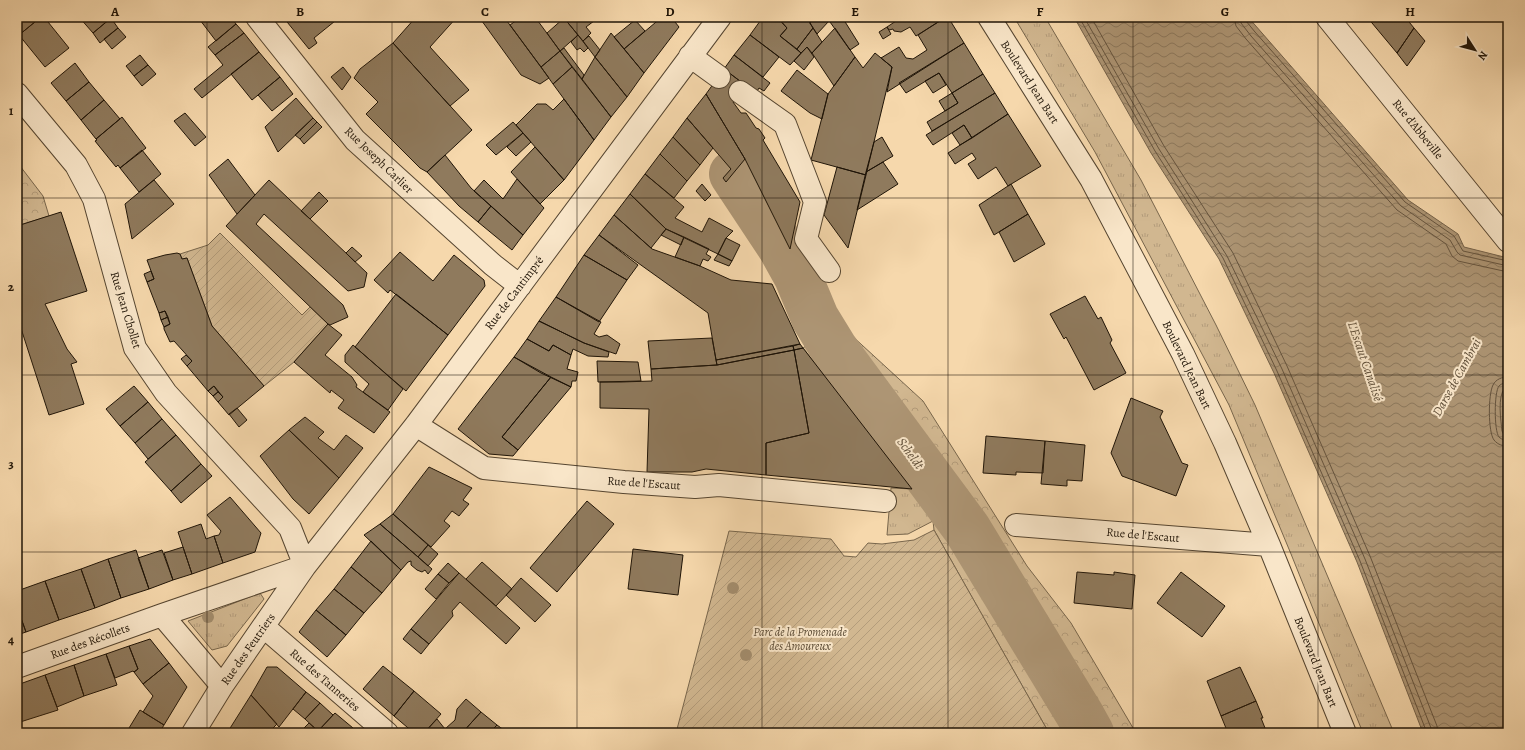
<svg xmlns="http://www.w3.org/2000/svg" width="1525" height="750" font-family="Alegreya,serif">
<style>
.grass{fill:url(#grass-tufts);stroke:#78664c}
.forest{fill:url(#forest-crowns);stroke:#78664c}
.garden{fill:url(#garden-furrows);stroke:#78664c}
.water{fill:url(#water-waves);stroke:#746148}
.lines{fill:none;stroke-linecap:round;stroke-linejoin:round}
.shore{stroke:#66543e;stroke-width:1}
.river{stroke:#ad9574;stroke-width:48}
.building{fill:#8f7a5d;stroke:#1f1407}
.minor-casing{stroke:#554530;stroke-width:24}
.minor{stroke:#f9e6c9;stroke-width:22}
.tree{fill:#a28c6c}
.grid{fill:none;stroke:#1f1407;stroke-width:1;stroke-opacity:0.55}
.labels{text-anchor:middle;stroke-width:4;stroke-linejoin:round;paint-order:stroke}
.street-label{font-size:12px;fill:#1f1407;stroke:#f9e6c9}
.park-label{font-size:12px;font-style:italic;fill:#5d4d37;stroke:#f9e6c9}
.water-label{font-size:13px;font-style:italic;fill:#5f4e38;stroke:#f9e6c9}
.neatline{fill:none;stroke:#1f1407;stroke-width:1.5}
.grid-label{font-size:13px;text-anchor:middle;font-weight:bold;fill:#1f1407}
</style>
<defs>
<pattern id="grass-tufts" width="24" height="20" patternUnits="userSpaceOnUse"><rect width="24" height="20" fill="#d1b790"/><path d="M3 7l-1-3M5 7V3M7 7l1-3M15 17l-1-3M17 17v-4M19 17l1-3" fill="none" stroke="#b39c7b"/></pattern>
<pattern id="forest-crowns" width="20" height="18" patternUnits="userSpaceOnUse"><rect width="20" height="18" fill="#d1b790"/><path d="M2 6a3 3 0 1 1 6 0M12 15a3 3 0 1 1 6 0" fill="none" stroke="#b39c7b"/></pattern>
<pattern id="garden-furrows" width="10" height="10" patternUnits="userSpaceOnUse"><rect width="10" height="10" fill="#d1b790"/><path d="M-1 1l2-2M0 10L10 0M9 11l2-2" fill="none" stroke="#b39c7b"/></pattern>
<pattern id="water-waves" width="16" height="10" patternUnits="userSpaceOnUse"><rect width="16" height="10" fill="#ad9574"/><path d="M0 5q4-4 8 0t8 0" fill="none" stroke="#8c785d"/></pattern>
</defs>
<rect width="100%" height="100%" fill="#f6d8ac"/>
<filter id="stains"><feTurbulence type="fractalNoise" baseFrequency=".005" numOctaves="4"/><feColorMatrix values="0 0 0 0 .2 0 0 0 0 .09 0 0 0 0 .02 0 0 0 .5 -.17"/></filter>
<radialGradient id="worn" r=".72"><stop offset=".6" stop-color="#630" stop-opacity="0"/><stop offset="1" stop-color="#630" stop-opacity=".3"/></radialGradient>
<!-- grass -->
<path class="grass" d="M1014,17H1045L1141,180L1216,325L1255,405L1394,733H1363L1291,554L1229,405L1095,152Z
M891,488L912,489L933,521L908,534L887,535Z
M260,593L264,599L227,646L212,650L188,621Z"/>
<!-- forest -->
<path class="forest" d="M17,162L43,196L49,216L17,226Z
M838,323L923,401L1027,566L1071,623L1136,733H1049L934,530L933,521L912,489L803,348Z"/>
<!-- garden -->
<path class="garden" d="M220,233L302,315L310,307L328,324L294,362L264,386L212,326L187,258L182,259L180,254L208,245Z
M934,530L1049,733H676L729,531L831,539L844,556L856,557L868,543L882,544L914,540Z"/>
<!-- water -->
<path class="water" d="M1074,17H1248L1408,200L1458,234L1464,247L1508,258V377L1504,405L1508,463V733H1423L1357,562L1274,373L1219,259L1151,153Z"/>
<g class="lines">
<!-- shore -->
<path class="shore" d="M1079,17L1155,151L1223,258L1277,371L1360,561L1427,733
M1084,17L1159,149L1227,256L1282,369L1365,559L1431,728L1432,733
M1091,17L1164,146L1233,253L1287,366L1370,556L1437,726L1438,733
M1234,17L1236,26L1246,39L1397,210L1446,244L1452,256L1458,261L1508,272
M1240,17L1241,23L1251,36L1401,206L1450,240L1457,252L1460,255L1508,266
M1245,17L1246,21L1255,32L1405,202L1454,236L1463,251L1508,261
M1508,377C1502,377 1496,379 1493,385C1488,395 1488,432 1494,440C1498,445 1503,446 1508,446
M1508,383C1505,383 1502,383 1499,386C1494,392 1494,431 1499,437C1502,440 1505,440 1508,440
M1508,388H1505C1497,396 1501,421 1502,431L1504,435H1508"/>
<!-- river -->
<path class="river" d="M733,174L782,248L798,277L815,318L834,349L967,529L1080,715L1090,733"/>
</g>
<!-- building -->
<path class="building" d="M17,17H41L19,35L17,33Z
M41,17H44L69,48L45,67L19,35Z
M79,17H110L111,18L93,33Z
M204,17H231L236,24L216,41L200,20Z
M283,17H340L314,38L317,43L309,49Z
M416,17H457L430,47L469,90L450,106L393,43Z
M479,17H504L549,78L540,84L521,75Z
M521,17H535L560,51L541,67L510,25Z
M565,17H597L598,18L586,27L591,33L583,41L564,18Z
M662,17H671L679,27L644,73L624,49Z
M763,17H777L787,28L780,36L801,53L790,65L750,35Z
M777,17H806L813,28L797,49L780,36L787,28Z
M806,17H816L810,23Z
M816,17H826L829,21L817,34L810,23Z
M826,17H839L830,22Z
M839,17H842L859,44L850,50L830,22Z
M902,17H946L916,36L910,27L901,32L894,31L893,29L889,30L887,27Z
M946,17H948L964,43L887,92L892,67L881,58L899,47L906,58L913,59L927,50L918,35Z
M1367,17H1405L1414,28L1397,53Z
M111,18L118,28L100,43L93,33Z
M564,18L578,35L560,51L547,33Z
M635,20L645,31L624,49L614,37Z
M236,24L244,33L215,55L208,47Z
M887,27L891,34L883,39L879,32Z
M118,28L126,37L112,49L104,39Z
M813,28L822,42L812,53L807,47L801,53L797,49Z
M835,28L855,57L834,86L812,53Z
M1414,28L1425,41L1407,66L1397,53Z
M244,33L259,52L202,98L194,89L223,65L215,55Z
M611,33L644,73L627,97L595,57Z
M578,35L588,48L584,52L580,48L577,50L571,42Z
M750,35L779,57L763,77L734,55Z
M589,36L600,50L595,57L583,41Z
M393,43L472,130L427,172L420,168L366,114L378,102L354,78L360,69Z
M964,43L983,74L952,93L939,73L906,93L899,83Z
M807,47L814,57L804,70L794,61Z
M564,48L584,75L582,79L560,51Z
M560,51L572,67L553,84L541,67Z
M259,52L280,77L252,100L231,74Z
M875,53L892,67L866,175L811,160L828,94L855,57L863,68Z
M140,55L148,65L134,76L126,66Z
M734,55L770,83L764,91L759,88L756,93L724,69Z
M595,57L627,97L611,117L582,79Z
M75,63L89,82L66,101L51,83Z
M148,65L156,74L142,86L134,76Z
M343,67L351,77L342,90L331,77Z
M572,67L611,117L594,140L553,84Z
M724,69L745,85L733,102L741,113H746L756,128L759,129L765,138L763,140L800,202L790,249L745,159L706,94Z
M797,70L828,94L822,119L810,113L781,91Z
M939,73L946,85L933,93L925,81Z
M983,74L995,93L932,131L927,122L958,103L952,93Z
M280,77L293,94L272,111L258,95Z
M89,82L104,100L81,120L66,101Z
M952,93L958,103L945,111L939,101Z
M995,93L1008,114L972,138L964,125L933,145L926,135Z
M706,94L745,159L726,182L723,178L731,169L687,118Z
M296,98L313,118L278,152L265,127Z
M564,99L594,140L564,180L516,125L537,104H546L553,110Z
M104,100L120,119L96,139L81,120Z
M185,113L206,137L195,146L174,121Z
M1008,114L1041,166L1008,186L996,167L978,179L968,164L976,159L972,153L955,164L948,153Z
M122,117L146,148L120,168L118,165L116,167L95,141L97,140L96,139Z
M313,118L317,122L300,139L295,135Z
M687,118L713,148L700,165L673,137Z
M317,122L322,127L304,144L300,139Z
M513,122L523,133L496,155L486,145Z
M964,125L972,138L960,145L952,133Z
M523,133L531,142L516,156L507,147Z
M673,137L700,165L687,181L660,154Z
M882,137L893,156L866,172L874,142Z
M535,147L564,180L540,204L511,172Z
M142,150L161,174L139,192L120,168Z
M660,154L687,181L674,198L645,174Z
M445,155L471,188L491,206L478,222L459,206L427,172Z
M228,159L255,195L237,214L209,175Z
M883,162L898,184L857,210L866,172Z
M837,167L866,175L848,248L824,215Z
M645,174L684,207L675,218L702,232L709,218L733,231L726,238L718,254L666,229L630,194Z
M517,179L544,208L523,235L474,191L484,180L503,199Z
M154,180L174,204L132,239L125,204Z
M269,180L367,273L364,287L348,291L264,214L256,224L343,305L348,317L330,325L328,324L226,226Z
M702,184L711,195L705,201L696,191Z
M1011,184L1028,214L994,235L979,205Z
M319,192L328,201L310,219L301,211Z
M630,194L666,229L651,248L614,215Z
M491,206L523,235L512,250L478,222Z
M61,212L87,291L45,304L67,349L77,362L71,364L84,404L49,415L17,316V226Z
M1028,214L1045,244L1014,262L999,232Z
M614,215L652,249L700,266L731,280L772,284L800,344L716,360L708,313L599,235Z
M666,229L684,237L681,245L661,235Z
M599,235L638,265L627,280L584,255Z
M684,237L709,249L706,254L711,257L708,261L703,259L700,266L675,257Z
M726,238L740,245L732,261L718,254Z
M352,247L362,256L355,262L346,253Z
M400,252L433,281L454,255L484,280L485,286L448,335L390,290L388,293L374,280Z
M177,253L180,254L182,259L187,258L212,326L264,386L229,415L218,402L223,397L214,386L208,391L187,366L192,361L174,341L170,342L164,329V327L170,324L165,311L159,313L147,282L154,279L147,260L165,255Z
M718,254L732,261L729,266L714,260Z
M584,255L627,280L599,322L556,297Z
M151,271L154,279L147,282L144,274Z
M396,294L448,335L406,391L355,347Z
M1085,296L1098,319L1101,317L1112,340L1110,343L1126,373L1094,390L1066,337L1064,339L1050,314Z
M556,297L601,322L594,334L599,337L607,335L620,344L616,354L584,343L539,321Z
M165,311L168,317L161,320L159,313Z
M168,317L170,324L164,327L161,320Z
M539,321L584,343L609,352L608,357L588,356L573,349L571,355L553,345L549,351L527,339Z
M328,324L342,335L325,355L352,377L357,385L356,387L390,412L374,433L338,408L344,400L331,390L330,393L294,362Z
M712,338L717,365L651,369L648,341Z
M527,339L549,351L553,345L571,355L567,369L578,372L576,381H572L571,387L541,373L514,357Z
M800,344L803,348L794,350L793,346Z
M353,345L403,389L388,410L363,392L369,384L345,362V355Z
M793,346L794,350L717,365L716,360Z
M803,348L912,489L766,475V443L809,433L794,350Z
M794,350L809,433L766,443V475L706,469L692,472H647L649,409L600,408V382H621L652,381L651,369L717,365Z
M186,355L192,361L187,366L181,359Z
M514,357L551,377L502,437L518,450L513,456L489,454L458,429Z
M597,361L638,362L641,381L598,382Z
M551,377L571,387L518,450L502,437Z
M134,386L148,402L120,426L106,409Z
M214,386L218,392L213,396L208,391Z
M218,392L223,397L218,402L213,396Z
M1131,398L1163,411L1160,417L1182,463L1188,465L1176,496L1122,476L1111,453Z
M148,402L162,419L135,443L120,426Z
M237,408L247,420L239,427L229,414Z
M305,417L324,432L318,438L334,450L346,435L363,448L339,478L289,430Z
M162,419L176,435L148,459L135,443Z
M289,430L339,478L309,514L293,499L260,456Z
M176,435L201,464L171,491L145,462Z
M986,436L1045,441L1043,473L1016,472V475L983,473Z
M1045,441L1085,445L1082,481L1067,480V486L1041,484Z
M201,464L212,476L181,503L171,491Z
M429,467L472,488L463,500L469,504L459,516L452,511L444,521L450,526L431,547L393,514Z
M230,497L261,533L255,552L223,563L214,536L219,535L221,531L207,515Z
M587,501L614,524L557,592L530,568Z
M393,514L428,545L418,557L380,524Z
M201,524L206,539L214,536L223,563L192,574L178,532Z
M380,524L432,569L428,574L425,570L422,572L417,570L411,565V561L408,562L401,570L364,535Z
M371,541L401,570L382,593L351,567Z
M428,545L438,554L428,566L418,557Z
M183,547L192,574L173,580L164,553Z
M633,549L683,555L678,595L628,589Z
M136,550L149,589L121,598L108,559Z
M162,550L173,580L149,589L138,558Z
M108,559L121,598L95,608L81,569Z
M482,562L512,589L496,606L466,579Z
M448,563L459,573L449,583L438,574Z
M351,567L382,593L364,613L334,589Z
M81,569L95,608L59,620L45,581Z
M1077,572L1114,575V572L1135,575L1132,609L1074,603Z
M1181,572L1225,606L1202,637L1157,603Z
M459,573L520,628L506,644L460,602L452,611L453,616L429,644L411,629Z
M438,574L449,583L436,599L425,589Z
M521,578L551,605L535,622L506,595Z
M45,581L59,620L26,632L17,607V591Z
M334,589L364,613L346,635L316,610Z
M17,607L26,632L17,635Z
M316,610L346,635L327,657L299,632Z
M411,629L429,644L421,654L403,639Z
M150,639L169,663L143,684L134,672L138,669L129,646Z
M129,646L138,669L134,672L133,671L115,678L106,654Z
M106,654L117,685L84,696L74,665Z
M169,663L187,687L164,725L143,712L153,696L143,684Z
M74,665L84,696L57,707L45,675Z
M383,666L414,691L394,716L363,689Z
M267,667H277L306,692L279,727L251,695Z
M1240,667L1256,701L1221,716L1207,681Z
M45,675L58,710L17,723V685Z
M414,691L441,714L424,733H414L394,716Z
M306,692L320,703L305,719L293,709Z
M251,695L277,724L268,733H227Z
M466,699L481,712L462,733H424L437,719L445,729L455,720L457,709Z
M1256,701L1263,718H1261L1267,733H1228L1221,716Z
M320,703L333,715L318,731L305,719Z
M140,710L164,725L159,733H126Z
M481,712L497,725L489,733H462Z
M335,713L353,728L348,733H315L320,729Z
M309,723L318,731L315,733H309L304,728Z
M497,725L508,733H489Z"/>
<g class="lines">
<!-- minor casing -->
<g class="minor-casing">
<path id="minor" d="M257,17L355,140L493,265L520,286
M989,17L1091,179L1183,354L1225,443L1269,545L1345,733
M1327,17L1508,241
M690,56L719,77
M740,92L785,124L815,202L806,239L829,271
M17,94L76,165L94,199L135,348L166,393L290,528L305,566
M416,425L484,468L624,482L695,487L719,485L885,501
M1016,525L1269,545
M162,615L222,686
M264,627L387,733
M17,667L162,615L305,566
M193,733L222,686L305,566L416,425L720,17"/>
</g>
<!-- minor -->
<use href="#minor" class="minor"/>
</g>
<!-- trees -->
<g class="tree">
<circle cx="733" cy="588" r="6"/>
<circle cx="208" cy="617" r="6"/>
<circle cx="746" cy="655" r="6"/>
</g>
<!-- grid -->
<path class="grid" d="M207,17V733M392,17V733M577,17V733M762,17V733M948,17V733M1133,17V733M1318,17V733M17,198H1508M17,375H1508M17,552H1508"/>
<g class="labels">
<!-- street labels -->
<g class="street-label">
<text transform="translate(1030 82) rotate(57)" y="4">Boulevard Jean Bart</text>
<text transform="translate(1418 129) rotate(51)" y="4">Rue d'Abbeville</text>
<text transform="translate(379 160) rotate(44)" y="4">Rue Joseph Carlier</text>
<text transform="translate(514 293) rotate(-53)" y="4">Rue de Cantimpré</text>
<text transform="translate(126 310) rotate(73)" y="4">Rue Jean Chollet</text>
<text transform="translate(1187 365) rotate(64)" y="4">Boulevard Jean Bart</text>
<text transform="translate(644 483) rotate(4)" y="4">Rue de l'Escaut</text>
<text transform="translate(1143 535) rotate(5)" y="4">Rue de l'Escaut</text>
<text transform="translate(90 641) rotate(-20)" y="4">Rue des Récollets</text>
<text transform="translate(248 649) rotate(-55)" y="4">Rue des Feutriers</text>
<text transform="translate(1316 662) rotate(68)" y="4">Boulevard Jean Bart</text>
<text transform="translate(325 680) rotate(41)" y="4">Rue des Tanneries</text>
</g>
<!-- park labels -->
<g class="park-label">
<text x="800" y="636">Parc de la Promenade<tspan x="800" dy="14">des Amoureux</tspan></text>
</g>
<!-- water labels -->
<g class="water-label">
<text transform="translate(1366 361) rotate(71)" y="5">L'Escaut Canalisé</text>
<text transform="translate(1456 377) rotate(-61)" y="5">Darse de Cambrai</text>
<text transform="translate(911 453) rotate(54)" y="5">Scheldt</text>
</g>
</g>
<!-- margin -->
<rect width="1525" height="750" fill="none" stroke="#f6d8ac" stroke-width="44"/>
<!-- north arrow -->
<g transform="translate(1475 50) rotate(126)" stroke="#f9e6c9" stroke-width="3" paint-order="stroke">
<path d="M0-3L7 15L0 10L-7 15Z" fill="#1f1407"/>
<text y="-6" font-size="11" font-weight="bold" text-anchor="middle" fill="#1f1407">N</text>
</g>
<rect x="22" y="22" width="1481" height="706" class="neatline"/>
<g class="grid-label">
<text x="115" y="16">A</text>
<text x="300" y="16">B</text>
<text x="485" y="16">C</text>
<text x="670" y="16">D</text>
<text x="855" y="16">E</text>
<text x="1040" y="16">F</text>
<text x="1225" y="16">G</text>
<text x="1410" y="16">H</text>
<text x="11" y="115">1</text>
<text x="11" y="291">2</text>
<text x="11" y="468">3</text>
<text x="11" y="644">4</text>
</g>
<rect width="100%" height="100%" filter="url(#stains)"/>
<rect width="100%" height="100%" fill="url(#worn)"/>
</svg>
